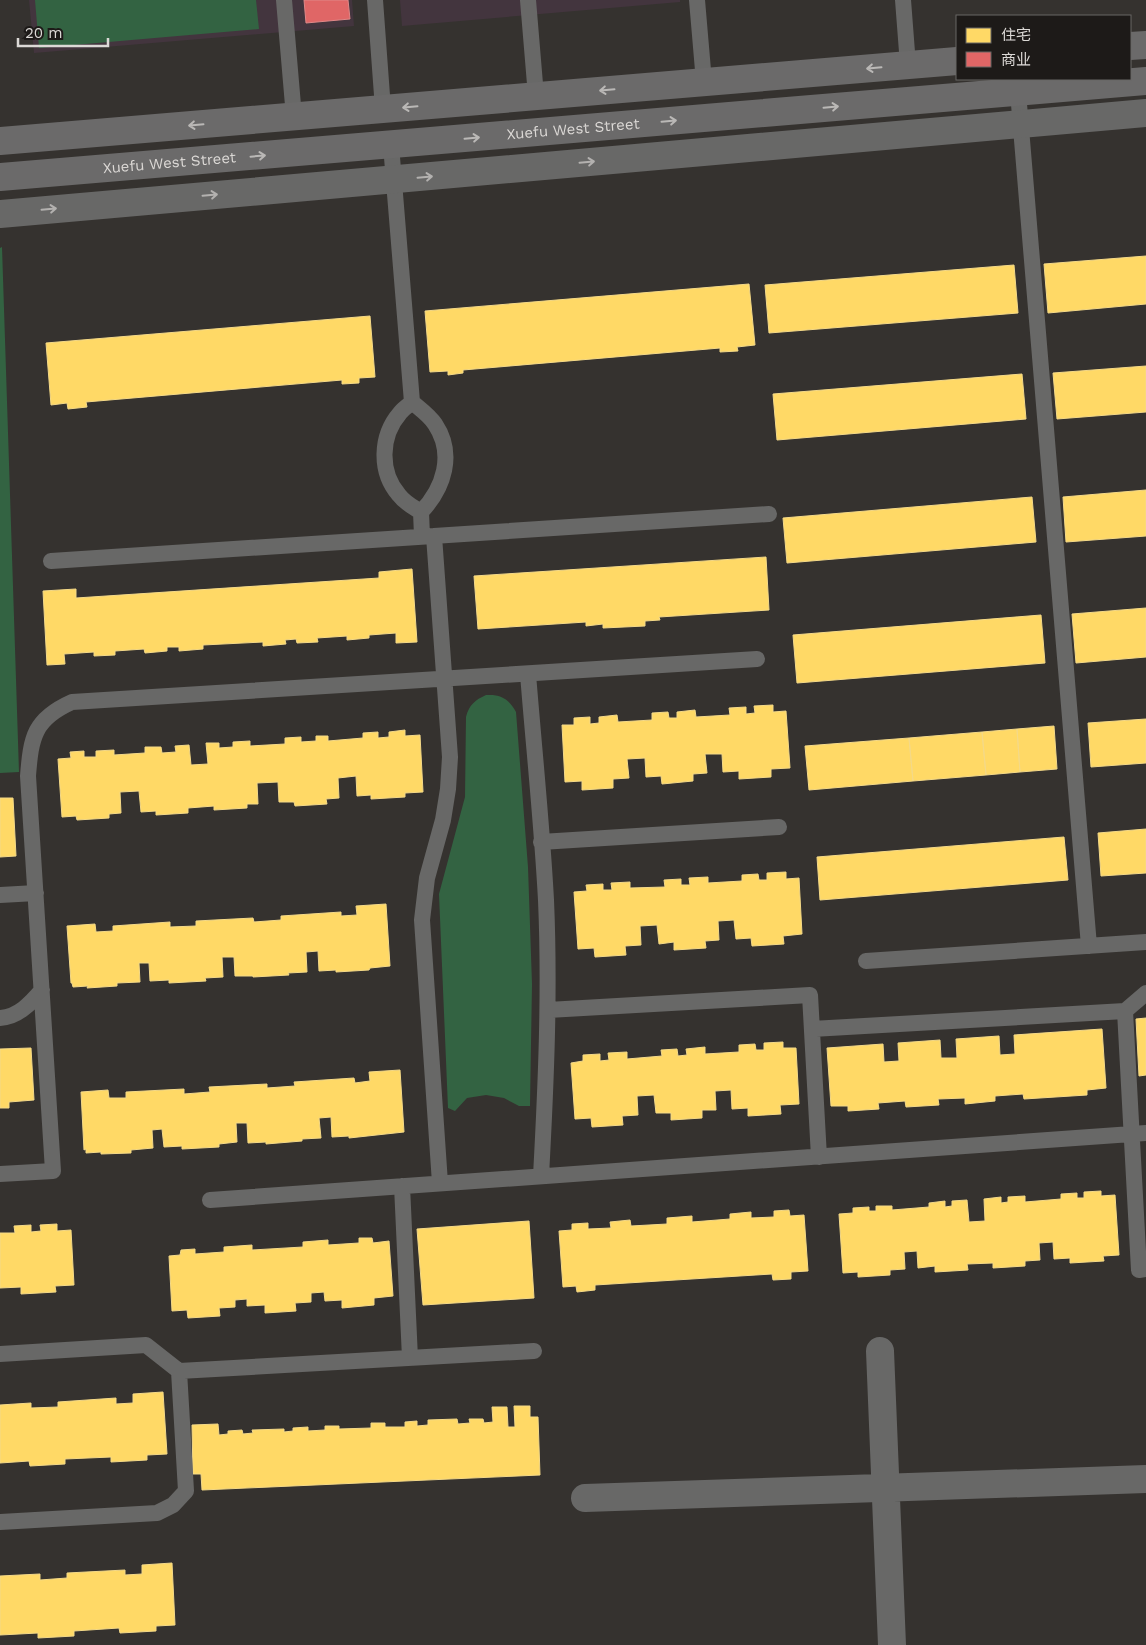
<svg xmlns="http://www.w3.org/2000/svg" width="1146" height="1645" font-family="'Work Sans','Noto Sans SC',sans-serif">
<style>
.commercial{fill:#43353e}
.green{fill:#336342}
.homes{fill:#ffd966;stroke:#f4d988}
.shops{fill:#e06666;stroke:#df8888}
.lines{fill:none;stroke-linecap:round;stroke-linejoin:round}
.lane{stroke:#686867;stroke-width:16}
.street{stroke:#686867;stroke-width:28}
.secondary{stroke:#6b6a6a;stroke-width:28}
.oneway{stroke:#bab8b6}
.oneway2{stroke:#b3b1af}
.labels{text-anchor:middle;stroke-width:5;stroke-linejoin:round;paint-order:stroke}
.street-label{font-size:15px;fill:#dcd9d6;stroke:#1d1a18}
</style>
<rect width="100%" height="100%" fill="#35322f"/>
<!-- commercial -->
<path class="commercial" d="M29,0H352L354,26L34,53Z
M400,0H680V2L402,26Z"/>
<!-- green -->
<path class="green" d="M35,0H256L259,29L39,48Z
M2,247L19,772L0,773V248Z
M486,695C501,694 509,699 516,712L528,867L532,984L530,1106H519L504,1098L486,1095L467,1098L455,1111L448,1108L439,894L465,797L466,717C469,705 475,700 486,695Z"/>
<!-- homes -->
<path class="homes" d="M1146,256V304L1048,313L1044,264Z
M1014,265L1018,313L769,333L765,285Z
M749,284L755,345L737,347L738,351L720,352V348L463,370V373L448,375V371L430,372L425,311Z
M370,316L375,377L359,378V383L342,384V380L86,402L87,407L68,409L67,403L51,405L46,343Z
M1146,366V412L1057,419L1053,373Z
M1022,374L1026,419L777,440L773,394Z
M1146,490V536L1066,542L1063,497Z
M1032,497L1036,542L787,563L783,518Z
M766,557L769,610L659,617L660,620L645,621V626L603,628V624L586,626V622L478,629L474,576Z
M412,569L417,642L396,643V633L369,635V638L347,640V636L317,638L318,642L297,643L296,639L285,640L286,644L263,646V642L203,645V649L179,651V647H167V651L145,653L144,649L115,651V655L94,656V652L64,654L65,664L47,665L43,591L76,589V598L379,578V572Z
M1146,608V657L1076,663L1072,614Z
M1041,615L1045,663L797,683L793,635Z
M773,705V712L786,711L790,768L771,769V777L739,779V771L723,772L722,754H705L707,773L693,774V781L662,784L661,776L646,777L645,758L627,759L629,778L613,779V788L582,790V781L565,782L562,725H574V718L590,717V724L599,723V717L617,715L618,722L652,720V713L668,712L669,718H677V712L695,710L696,717L730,715L729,708L746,707V714L755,713L754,706Z
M1146,719V763L1091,767L1088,723Z
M1054,726L1057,769L1020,772L1017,729Z
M1017,729L1020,772L986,775L982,732Z
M405,730V736L420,735L423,792L405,793V797L371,799V795L357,796L356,776L338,778L339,798L326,799L327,804L295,806L294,802H279L278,782L257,783L258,804H247V808L214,810V806L188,808V813L156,815V811L141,812L139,791L120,792L121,813L109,814V818L77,820L76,816L62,817L58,759L71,758L70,752L84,751V757H96V751L114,750V755L145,753V747H161L162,753L176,752L175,746L189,745L191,765L208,764L206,743H219V748L233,747V742L250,741V746L285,744V738L301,737V742L316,741V736H328V741L363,738V733L378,732V738L389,737V732Z
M982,732L986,775L913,781L909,738Z
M909,738L913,781L809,790L805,746Z
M0,798H13L16,856L0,857Z
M1146,829V873L1101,876L1098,833Z
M1064,837L1068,880L820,900L817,857Z
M786,872V879L799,878L802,934L783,936L784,944L752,946L751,938L736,939L734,920L718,921L719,940L705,941L706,948L674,950V942L659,944L657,925L640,926L641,945L625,946L626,955L595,957L594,948L578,949L574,892L587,891L586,885L603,884V890H612L611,883L630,882V888L665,887L664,880L681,879V885H690L689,878L708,877V883L742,881V875L758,874L759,880H767V873Z
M386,904L390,966L370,968L369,970L336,972V970L319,971L318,951L306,952L307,972L288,973L289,975L253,977V976H235L234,957H222L223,977L205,978L206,981L169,983V980L150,981L149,963H139L140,982L117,983V986L87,988L88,986L73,987L72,983H71L67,926L95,924L96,932L113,931V926L170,922V927L196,926V921L253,918L254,922L281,920V916L341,912V916L357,915L356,906Z
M1146,1018V1075L1139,1076L1136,1019Z
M1102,1029L1106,1088L1087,1090V1095L1024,1099L1023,1094L995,1096V1101L965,1104V1098L938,1099L939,1105L906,1107L905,1101L878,1103L879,1109L848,1111V1106H831L827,1048L883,1044L884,1062L899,1061L898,1043L940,1040L941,1058H957L956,1039L999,1036L1000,1055L1015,1054L1014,1035Z
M783,1042V1048H796L799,1104L780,1105L781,1114L748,1116V1108L732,1109L731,1090L715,1091L716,1110H702V1118L671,1120V1113H656L654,1095L637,1096L638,1115L622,1116L623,1125L592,1127L591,1118L575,1119L571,1063L583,1061V1055L600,1054V1061L609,1060L608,1053L627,1052V1059L662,1056L661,1050L677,1049L678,1056L687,1055L686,1049L705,1047V1054L739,1052V1045L755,1044L756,1050H764V1043Z
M31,1048L34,1100L9,1102V1108H0V1049Z
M400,1070L404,1132L349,1138V1136L332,1137L331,1117L319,1118L321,1138L302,1139V1141L266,1144V1142L248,1143L247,1123H236L237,1142L219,1144V1147L182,1149V1146L164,1147L162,1129L152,1130L153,1148L131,1150V1153L101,1154V1152L86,1153V1149L84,1150L81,1092L108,1090L109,1098H126V1092L184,1089V1094L210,1092L209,1087L267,1084V1088L295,1086L294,1082L354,1078L355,1083L370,1081L369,1072Z
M1101,1191V1196L1115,1195L1119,1255L1103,1256L1104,1261L1070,1263V1258L1054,1259L1053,1242L1039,1243L1040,1260L1025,1261V1266L993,1268V1263L967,1264L968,1270L935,1272V1266L918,1268L917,1251L904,1252L905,1269L890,1270V1275L858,1277V1272L843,1273L839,1214L853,1213V1208L869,1207V1211H876V1206H892V1210L929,1207V1203L945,1201V1207L952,1206V1201L967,1200L969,1222L985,1221L984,1199L1001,1197V1203L1008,1202V1197L1025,1196V1202L1061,1199V1194L1077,1193V1198H1084V1192Z
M789,1210L790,1216L804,1215L808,1271L791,1272V1279L773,1280L772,1274L595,1285V1290L577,1292L576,1286L563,1287L559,1231L572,1230V1224L588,1223V1229L611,1228L610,1222L630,1220L631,1226L667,1224V1218L692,1216V1222L730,1219V1214L751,1212V1218L774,1217V1211Z
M529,1221L534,1298L423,1305L417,1229Z
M57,1224V1231L71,1230L74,1285L55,1286L56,1292L21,1294V1287L0,1288V1233H15L14,1226L31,1225V1232L41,1231L40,1225Z
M359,1238H372L373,1243L389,1241L393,1296L374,1298V1305L342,1308V1300L325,1301L324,1292L311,1293V1302L295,1303L296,1311L265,1313V1305L247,1306V1299L235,1300V1307L219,1308L220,1316L188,1318L187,1310L172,1311L169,1256L180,1255L181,1250L195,1249V1254L224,1252V1247L252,1245V1250L303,1247V1242L328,1240V1245L359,1243Z
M163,1392L167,1454L147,1455V1460L111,1462V1457L65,1459V1464L30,1466L29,1461L0,1463V1405L31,1403V1408L58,1407V1402L116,1398V1404L133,1403V1394Z
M514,1406H530V1417H538L540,1475L202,1490L201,1474H193L192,1425L218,1424L219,1435L228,1434V1431L242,1430L243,1434L253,1433L252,1430L284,1429V1432L293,1431V1428L308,1427V1431L325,1430V1426H339V1429L371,1428V1423H385V1427H405V1422L417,1421V1426L428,1425V1420L457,1419L458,1424L470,1423L469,1419H483L484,1423L493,1422L492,1407H507L508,1427H515Z
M172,1563L175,1625L156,1626V1631L120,1633L119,1628L74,1631V1636L38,1638V1633L0,1635V1576L40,1574V1580L67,1578V1573L125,1570V1575L142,1574V1565Z"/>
<!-- shops -->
<path class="shops" d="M304,0H348L350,19L306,23Z"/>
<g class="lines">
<!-- lane -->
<path class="lane" d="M284,0L294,117
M375,0L383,109
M528,0L536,96
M697,0L704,82
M903,0L908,65
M1018,92L1089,946
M391,145L412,402C420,409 429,415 435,424C455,454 444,488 421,512L422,536
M412,402C408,406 403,409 400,413C380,436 379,472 399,495C405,503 413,507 421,512
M434,536L450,757L448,789L443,820L427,878L422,920L440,1183
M51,561L769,514
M528,674C534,749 542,825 546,900C550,992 546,1084 541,1176
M541,842L779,827
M0,895L36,893
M866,961L1146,942
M548,1010L810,995L819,1157
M1125,1011L1146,993
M0,1018C18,1017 31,1003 42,990
M812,1029L1125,1011L1139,1270L1146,1269
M0,1174L53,1171L28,776C31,737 34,719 72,702L757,659
M402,1186L410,1358
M210,1200L1146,1133
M0,1354L146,1345L179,1371L534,1351
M0,1522L157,1513L173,1505L186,1491L179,1371"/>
<!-- street -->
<path class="street" d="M0,214L1146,113
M880,1351L892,1645
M585,1498L1146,1479"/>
<!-- secondary -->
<g class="secondary">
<path d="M1130,46L1146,45"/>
<path d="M0,141L957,61"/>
<path id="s1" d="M0,177L1146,81"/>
</g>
</g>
<!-- one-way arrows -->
<defs><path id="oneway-shaft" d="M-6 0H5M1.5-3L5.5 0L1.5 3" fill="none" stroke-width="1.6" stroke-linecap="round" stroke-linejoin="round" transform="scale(1.25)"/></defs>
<g class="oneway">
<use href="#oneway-shaft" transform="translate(874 68) rotate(175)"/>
<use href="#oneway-shaft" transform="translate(607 90) rotate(175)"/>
<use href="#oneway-shaft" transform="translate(410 107) rotate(175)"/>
<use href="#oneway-shaft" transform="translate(831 107) rotate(-5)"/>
<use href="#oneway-shaft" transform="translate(669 121) rotate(-5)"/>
<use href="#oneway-shaft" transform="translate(196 125) rotate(175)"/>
<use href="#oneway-shaft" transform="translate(472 138) rotate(-5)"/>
<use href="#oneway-shaft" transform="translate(258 156) rotate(-5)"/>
</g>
<g class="oneway2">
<use href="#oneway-shaft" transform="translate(587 162) rotate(-5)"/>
<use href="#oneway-shaft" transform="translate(425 177) rotate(-5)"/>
<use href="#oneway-shaft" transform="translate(210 195) rotate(-5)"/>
<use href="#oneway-shaft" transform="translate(49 209) rotate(-5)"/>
</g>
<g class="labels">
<!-- street labels -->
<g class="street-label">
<text dy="5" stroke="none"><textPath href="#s1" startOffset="575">Xuefu West Street</textPath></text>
<text dy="5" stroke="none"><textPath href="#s1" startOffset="170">Xuefu West Street</textPath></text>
</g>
</g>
<!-- legend -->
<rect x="956" y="15" width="175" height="65" fill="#1d1a18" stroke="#696664"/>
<rect x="966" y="28" width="25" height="15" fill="#ffd966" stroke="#696664"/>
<text x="1001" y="40" font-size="15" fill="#dcd9d6">住宅</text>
<rect x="966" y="52" width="25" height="15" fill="#e06666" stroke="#696664"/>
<text x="1001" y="65" font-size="15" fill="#dcd9d6">商业</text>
<!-- scale -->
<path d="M18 38v8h90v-8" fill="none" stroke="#dcd9d6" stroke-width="2.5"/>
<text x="25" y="38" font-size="15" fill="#dcd9d6" stroke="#1d1a18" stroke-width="4" paint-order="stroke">20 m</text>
</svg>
